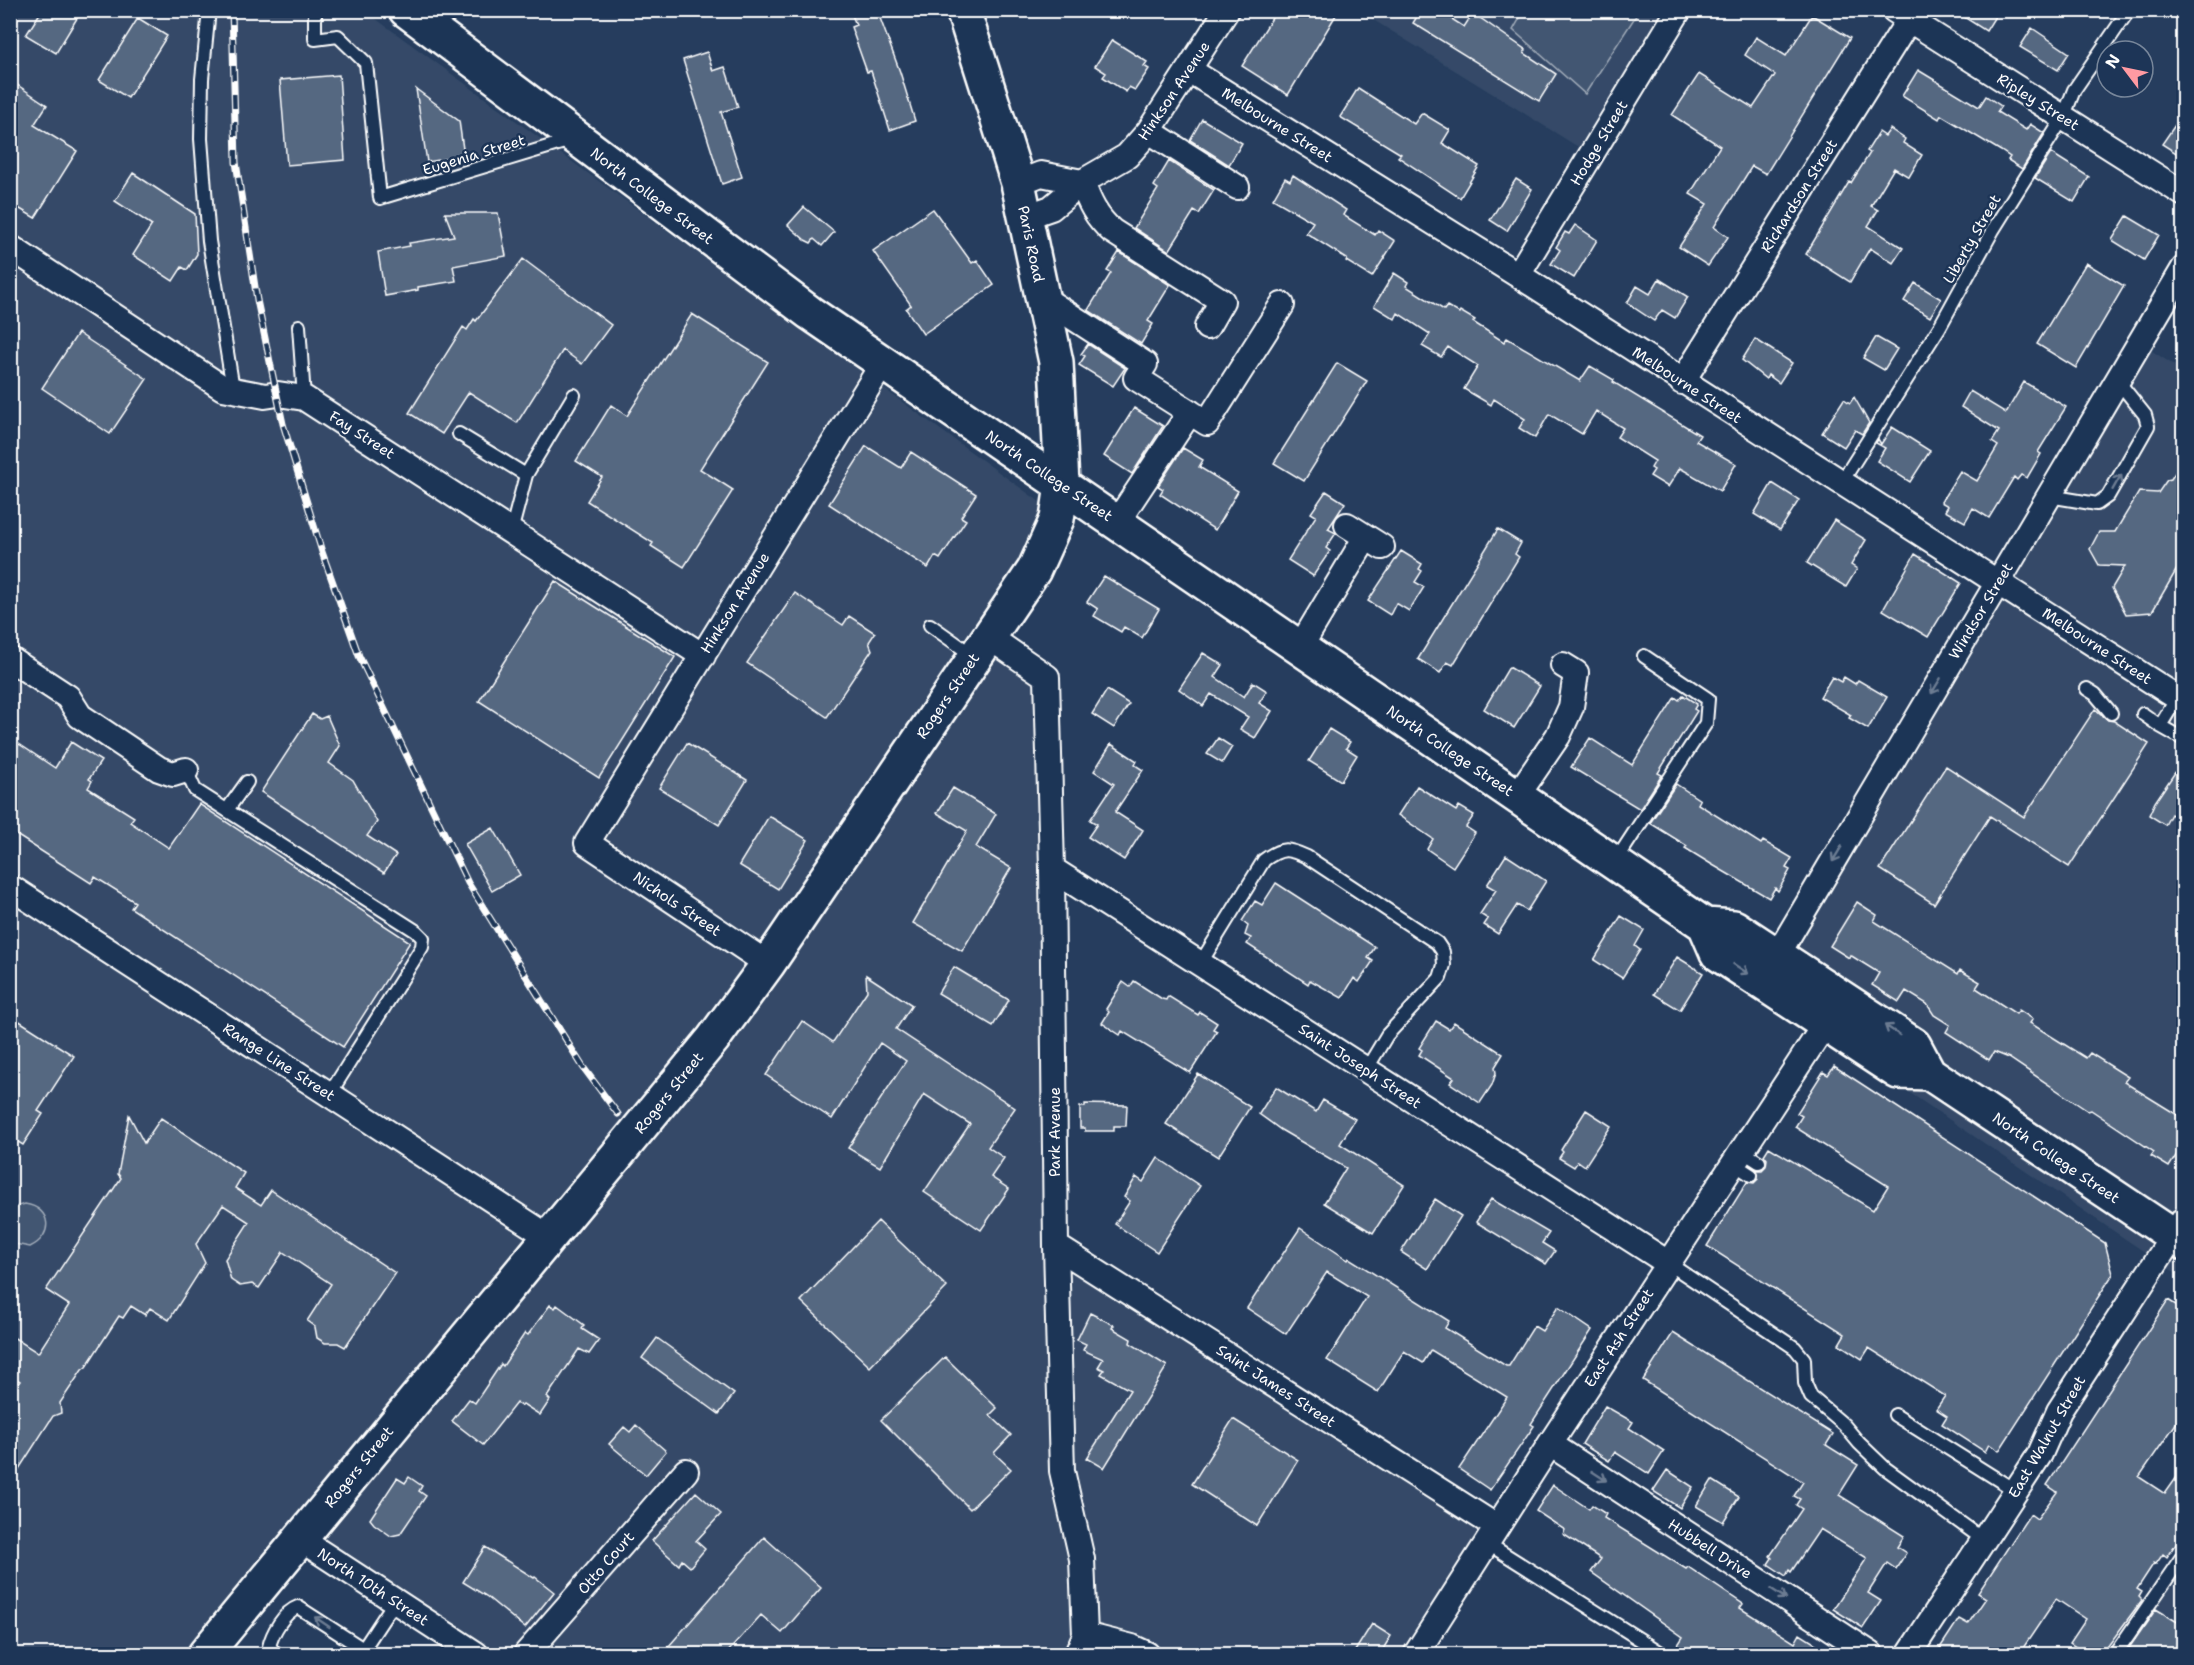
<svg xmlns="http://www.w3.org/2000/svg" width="2194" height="1665" font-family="'Shantell Sans',sans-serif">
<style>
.built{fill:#344a68}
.green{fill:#425672;stroke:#a0aab8;stroke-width:1.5}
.building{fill:#556781;stroke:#fff;stroke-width:1.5}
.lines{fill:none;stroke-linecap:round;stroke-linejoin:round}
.lane-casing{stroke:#fff;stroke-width:16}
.street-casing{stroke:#fff;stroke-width:28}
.secondary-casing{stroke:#fff;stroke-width:38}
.lane{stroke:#1d3557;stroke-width:12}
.street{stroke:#1d3557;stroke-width:24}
.secondary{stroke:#1d3557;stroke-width:33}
.rail-casing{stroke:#fff;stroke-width:7}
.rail{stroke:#1d3557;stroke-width:4.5;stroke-dasharray:14;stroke-linecap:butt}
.oneway{stroke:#6c7c92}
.labels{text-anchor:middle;stroke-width:5;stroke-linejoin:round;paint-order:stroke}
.street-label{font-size:15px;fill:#fff;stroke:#1d3557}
</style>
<rect width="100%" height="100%" fill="#263d5e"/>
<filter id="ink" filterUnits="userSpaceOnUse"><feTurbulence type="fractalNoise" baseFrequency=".0167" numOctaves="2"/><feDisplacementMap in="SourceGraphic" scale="12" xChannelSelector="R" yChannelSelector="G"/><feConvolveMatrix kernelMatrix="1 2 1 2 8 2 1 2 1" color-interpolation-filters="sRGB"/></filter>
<g filter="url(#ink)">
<!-- built -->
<path class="built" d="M11,11H365L1055,513L987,637L1046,677L1056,1245L1500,1525L1419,1654H476L300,1539L205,1654H11Z
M1359,11H1668L1580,148Z
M2149,349L2183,371V1278L1767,996Z
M2183,1554V1654H2115Z"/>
<!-- green -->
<path class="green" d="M1524,11V10L1639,11L1585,94L1513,30Z
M25,1204C52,1208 54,1236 30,1247L15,1244L11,1240V1211L18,1206Z"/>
<!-- building -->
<path class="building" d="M42,10H82L56,53L26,35Z
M850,10H877L900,72L915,121L890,130L871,71L867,72L851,27L856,25Z
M1277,10H1339L1288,95L1242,66Z
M1421,10H1438L1464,27L1473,13L1526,50L1524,53L1556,74L1539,101L1413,23Z
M1953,10H1999L1986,31Z
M1812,15L1850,38L1766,174L1752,166L1714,227L1728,237L1708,266L1679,247L1707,204L1690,194L1720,146L1672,115L1699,74L1753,108L1775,75L1745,55L1756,37L1786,56Z
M138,18L167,36L128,98L99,80Z
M2032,28L2069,53L2058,70L2020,47Z
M1112,40L1147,62L1144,66L1149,69L1135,90L1129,87L1126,92L1103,77L1106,73L1095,66Z
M707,52L713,71L725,67L738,107L721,112L742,177L722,184L683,60Z
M1918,70L1979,107L1986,96L2001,106L1997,112L2026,130L2030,124L2044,133L2022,169L2008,160L2010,157L2001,151L1941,115L1939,119L1902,96Z
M339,75L345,160L287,165L280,80Z
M10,80L47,105L34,125L77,151L35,218L10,203Z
M1358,88L1414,124L1422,113L1450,130L1442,143L1479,166L1460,198L1398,157L1401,154L1340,117Z
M416,89L459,121L464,156L427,162Z
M2184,112V158L2162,144Z
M1202,119L1242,143L1229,165L1190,140Z
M1890,129L1905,139L1903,143L1922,155L1909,177L1894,168L1871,206L1878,210L1868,226L1903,248L1893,263L1870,248L1850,282L1806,254L1849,182L1851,183L1870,153L1867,151L1879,132L1885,136Z
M2051,153L2089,177L2074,202L2035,178Z
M1169,161L1214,190L1199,214L1194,211L1169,251L1134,228L1158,189L1154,186Z
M133,173L195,214L197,254L187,270L182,267L173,281L133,255L152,225L115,201Z
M1293,175L1346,210L1343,215L1375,235L1378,230L1395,241L1372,277L1346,261L1347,259L1306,233L1313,222L1273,199L1285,178L1290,181Z
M1516,179L1532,189L1507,231L1490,220Z
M804,207L834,232L822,246L814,239L811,243L805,240L788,225Z
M933,209L972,263L977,260L994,285L923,334L906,309L911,305L873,251Z
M445,213H498L506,256L453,266L456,281L418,287V290L385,296L378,252L410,246L409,243L454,236Z
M2127,216L2159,235L2144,260L2112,240Z
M1575,225L1597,240L1574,278L1551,264L1560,250L1556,247L1565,232L1569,234Z
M1119,252L1170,285L1148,321L1153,324L1141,344L1088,310L1111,273L1107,271Z
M523,259L611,325L582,364L563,350L517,423L469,392L442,434L409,413L463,327L467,330L474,319L476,321Z
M2086,263L2124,286L2076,368L2037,344Z
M1394,273L1408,282L1406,286L1444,310L1447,306L1459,313L1460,311L1475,320L1473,322L1504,342L1507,338L1580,381L1590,366L1614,380L1613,382L1700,435L1696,441L1736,464L1720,491L1680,468L1668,487L1650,476L1654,470L1651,468L1655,461L1617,437L1623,428L1596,411L1582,434L1549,414L1535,438L1519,428L1525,419L1494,399L1491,405L1464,389L1478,366L1448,347L1441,357L1422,346L1430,334L1398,313L1395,319L1374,306Z
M1659,279L1688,297L1675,318L1662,310L1654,321L1627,303L1637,286L1650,294Z
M1915,283L1941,299L1930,317L1904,301Z
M692,314L768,362L700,469L733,490L684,567L651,546L653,543L587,501L602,477L576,461L611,405L627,416Z
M78,333L147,379L110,434L42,388Z
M1876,337L1897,349L1884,370L1863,358Z
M1755,339L1792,363L1779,383L1768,375L1766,379L1742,360Z
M1088,344L1125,368L1113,386L1079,365L1085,356L1081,354Z
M1337,363L1367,381L1304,481L1274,463Z
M2024,382L2066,407L2038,452L2041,454L2027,478L2021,475L2017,480L2014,477L1989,518L1973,508L1965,522L1945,511L1948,506L1941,502L1960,471L1977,481L1998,446L1992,442L1999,431L1961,407L1970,391L2006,413Z
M1854,397L1869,423L1862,434L1855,430L1844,447L1822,433L1844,399L1850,403Z
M1134,408L1163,426L1132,474L1104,456Z
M1892,427L1930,451L1910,482L1877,461L1885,448L1876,443L1878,439L1881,444Z
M866,446L901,468L911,452L976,494L961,517L966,520L940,559L935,556L928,568L829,504Z
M1183,448L1203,460L1199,467L1238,491L1215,530L1160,494L1163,489L1158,486Z
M2184,459V557L2152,612L2126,614L2112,588L2125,566L2099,565L2090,549L2099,532H2115L2139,492L2158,493L2167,480L2171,479Z
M1772,483L1799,500L1780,530L1754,514Z
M1326,491L1345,503L1328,529L1336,533L1326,548L1330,551L1313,576L1288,560L1316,516L1311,513Z
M1834,520L1866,540L1851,565L1857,569L1846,587L1807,563Z
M1498,529L1521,543L1515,554L1519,557L1453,665L1447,662L1440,673L1418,659Z
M1401,551L1422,564L1419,569L1422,571L1415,582L1424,587L1409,611L1396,603L1390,615L1368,601Z
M1915,554L1961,583L1928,637L1883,610Z
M1104,576L1159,609L1142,638L1124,627L1121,632L1094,616L1098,609L1087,602Z
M555,581L675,657L599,778L479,701Z
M795,593L843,625L849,616L875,633L869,642L872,650L827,717L747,663Z
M1203,653L1223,665L1215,677L1244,697L1253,682L1267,691L1259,703L1272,711L1255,738L1240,729L1248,717L1211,694L1203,706L1179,689Z
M1509,667L1540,686L1514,728L1484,709Z
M1832,677L1841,682L1844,677L1855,684L1858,680L1887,697L1868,729L1849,718L1851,715L1820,697Z
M1107,690L1129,704L1114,728L1092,714Z
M1683,695L1697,704L1694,709L1697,711L1658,773L1662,775L1640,809L1571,767L1590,738L1632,765L1675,697L1679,700Z
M2095,709L2108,720L2114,721L2149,744L2069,867L1990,816L1934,904L1880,869L1946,766L2024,817Z
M312,714L320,719L327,716L340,746L329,763L353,780L377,822L367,836L396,855L384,873L261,792Z
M1329,729L1350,742L1346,748L1357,755L1341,781L1309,761Z
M1218,738L1232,747L1222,763L1207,754Z
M71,742L101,761L89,779L92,781L88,788L134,817L130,822L169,848L199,804L410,942L343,1047L131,908L135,902L95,877L91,883L10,831V757L19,744L55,768Z
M687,743L747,780L719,825L659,788Z
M1111,744L1137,761L1135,765L1143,770L1115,812L1143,830L1124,860L1088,837L1097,824L1090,820L1114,784L1094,771Z
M2184,759V822L2171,814L2165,825L2149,815L2155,802Z
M1676,784L1700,800L1698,804L1761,844L1763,841L1792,858L1786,868L1790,870L1778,891L1775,888L1769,898L1711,864L1685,848L1687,846L1650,823Z
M1417,786L1456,811L1459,806L1474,815L1466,827L1475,833L1453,867L1427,849L1433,839L1398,815Z
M953,788L996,814L976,847L1011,868L962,951L913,923L967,831L937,813Z
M769,816L808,840L778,889L739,865Z
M493,828L520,875L492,891L465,844Z
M1506,855L1546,881L1527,911L1517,905L1498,934L1484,925L1488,919L1480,914L1496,890L1487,885Z
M1276,883L1375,947L1368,958L1373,961L1359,982L1354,978L1342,998L1310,980L1308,984L1247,944L1251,938L1245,935L1248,926L1242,921L1255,901L1262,905Z
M1857,902L1877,915L1874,921L1958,974L1960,970L1980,982L1976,988L2016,1014L2019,1010L2033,1019L2030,1023L2086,1058L2090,1053L2128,1077L2124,1082L2184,1119V1143L2169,1167L2151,1156L2154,1152L2091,1110L2088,1111L2073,1101L2009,1058L1994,1052L1989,1060L1946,1032L1950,1025L1934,1015L1927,1004L1906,991L1899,1002L1872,985L1879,973L1850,955L1849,958L1830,946Z
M1621,916L1644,930L1635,946L1640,950L1622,978L1594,960Z
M1677,957L1703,973L1680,1010L1654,994Z
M954,967L1009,1000L993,1026L938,993Z
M866,975L912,1005L896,1029L1015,1108L988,1147L1004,1158L991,1177L1009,1189L981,1230L924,1192L970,1124L924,1094L880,1167L848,1148L906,1061L880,1043L832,1119L766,1075L802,1021L833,1042L867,991Z
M1134,981L1162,999L1166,1000L1168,996L1198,1015L1200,1012L1217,1023L1213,1029L1217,1031L1190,1073L1122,1031L1120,1035L1102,1023L1109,1012L1106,1009L1123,982L1130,987Z
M10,1015L74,1056L38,1111L43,1114L23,1145L10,1137Z
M1436,1021L1449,1029L1454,1022L1503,1054L1495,1067L1496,1073L1492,1085L1480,1103L1450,1083L1454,1078L1419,1055L1422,1050L1419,1048Z
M1834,1066L2105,1243L2113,1274L1999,1451L1989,1444L1985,1452L1942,1424L1947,1416L1936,1409L1945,1396L1869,1348L1862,1359L1839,1344L1845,1334L1707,1246L1747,1182L1754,1183L1758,1179L1757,1170H1762L1766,1166L1767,1159L1764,1155L1769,1147L1873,1210L1888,1186L1795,1127L1802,1116L1797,1113L1823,1072L1828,1075Z
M1198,1074L1250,1107L1218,1157L1166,1124Z
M1276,1087L1316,1112L1323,1100L1355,1119L1340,1144L1404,1185L1373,1233L1324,1203L1346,1168L1281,1130L1259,1114Z
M1085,1104L1127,1105L1126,1126H1114V1131H1085V1128H1080V1107H1085Z
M1586,1110L1611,1126L1585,1166L1578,1161L1574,1167L1559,1158L1563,1152L1561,1150Z
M129,1115L144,1143L161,1118L244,1173L235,1188L261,1205L271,1190L395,1273L345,1347L338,1343H325L317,1338L315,1327L307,1321L331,1284L283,1252L259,1288L252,1284L240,1286L231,1280L225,1259L249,1222L223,1205L196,1244L205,1263L169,1320L150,1308L145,1315L131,1306L123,1318L119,1316L86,1367L82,1370L60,1403L61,1413L53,1416L10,1483V1396L20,1381L10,1375V1335L38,1353L69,1305L46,1290L121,1178L118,1174Z
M1158,1158L1200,1186L1157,1252L1115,1224L1130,1201L1124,1197L1136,1177L1143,1182Z
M1435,1199L1461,1216L1427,1269L1401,1252Z
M1491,1199L1549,1233L1542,1243L1555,1251L1546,1264L1476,1222Z
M878,1221L947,1287L870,1367L801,1301Z
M1300,1228L1348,1260L1349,1258L1449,1321L1445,1328L1506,1366H1509L1534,1326L1542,1331L1558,1307L1592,1330L1531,1424L1534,1426L1490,1490L1459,1469L1507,1397L1431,1350L1423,1363L1404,1351L1378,1392L1327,1360L1367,1297L1327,1272L1286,1334L1247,1308Z
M2168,1300L2184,1310V1412L2139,1477L2165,1494L2184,1467V1531L2167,1557L2163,1554L2156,1564L2154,1563L2137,1589L2142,1592L2139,1597L2142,1600L2102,1654H2086L2070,1643L2086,1619L2056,1599L2019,1654H1936L1959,1619L1968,1624L1986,1598L1978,1593L2030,1514L2037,1519L2057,1492L2047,1485Z
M550,1305L555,1308L557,1305L584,1325L582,1329L599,1340L589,1354L579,1349L547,1397L550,1400L540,1415L523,1404L521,1406L516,1403L483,1445L452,1421L469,1399L475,1403L501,1364L503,1366L525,1333L528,1335Z
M1090,1313L1114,1325L1112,1328L1131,1339L1130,1343L1167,1366L1104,1468L1087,1458L1130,1390L1101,1374L1104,1370L1098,1367L1103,1359L1083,1350L1086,1344L1077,1340Z
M1673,1333L1833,1434L1826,1445L1858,1465L1839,1495L1904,1536L1897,1547L1906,1553L1896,1569L1887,1563L1868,1593L1881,1601L1863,1628L1833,1609L1867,1558L1820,1529L1791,1572L1789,1570L1786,1576L1768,1564L1772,1558L1770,1556L1802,1509L1796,1505L1800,1499L1794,1496L1803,1482L1643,1380Z
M657,1338L734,1394L719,1414L642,1358Z
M945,1357L997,1408L990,1415L1011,1435L994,1453L1011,1469L970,1509L881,1420Z
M1605,1406L1633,1422L1629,1428L1664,1451L1649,1474L1615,1452L1609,1461L1582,1444Z
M1233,1419L1298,1460L1257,1526L1192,1484Z
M636,1425L666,1451L646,1475L609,1444L624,1427L630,1432Z
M1667,1470L1693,1487L1680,1508L1653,1491Z
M409,1477L422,1486L419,1491L426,1496L400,1534L391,1536L374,1524L370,1519L397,1478L405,1483Z
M1712,1480L1739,1497L1723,1522L1696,1506Z
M1553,1485L1589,1509L1592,1505L1606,1514L1604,1518L1686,1569L1688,1567L1743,1604L1740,1608L1795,1643L1800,1634L1832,1654H1672L1683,1637L1591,1572L1601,1559L1563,1534L1565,1530L1536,1511Z
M696,1492L721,1514L696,1541L705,1549L690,1567L682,1560L679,1565L652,1541Z
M764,1537L821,1588L782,1633L761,1615L726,1654H662Z
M485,1547L534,1578L535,1577L554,1592L525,1628L486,1596L463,1582Z
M2156,1609L2184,1626V1654H2140L2129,1648Z
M1372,1624L1391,1636L1380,1654H1353Z"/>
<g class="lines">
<!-- lane casing -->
<g class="lane-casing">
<path id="lane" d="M209,10L202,79L201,139L209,241L233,389
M315,10V39L338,36L366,63L380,198L571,140
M10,11L11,10
M299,326L304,398
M459,434L526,475
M1841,483L1939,328L1993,230L2063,118L2074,90L2129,10
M2049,496L2097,504L2108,496L2148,426L2145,415L2117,380
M511,532L526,475L574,395
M930,625L975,657
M2087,689L2095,694L2111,713
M2177,698L2160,726L2183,739
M2143,714L2160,726
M186,770L195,790L416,931L423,938L422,947L329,1095
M227,810L247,782
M1615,862L1706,723L1708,699L1644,656
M1200,964L1264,860C1282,847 1288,848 1307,857L1437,943L1443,952L1444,965L1440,978L1387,1035L1366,1070
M1742,1151L1759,1162
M1734,1164L1751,1175
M1668,1263L1795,1348L1804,1359L1805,1383L1811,1397L1844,1425L1859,1443L1885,1468L1984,1540
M1895,1415L2016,1491
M1487,1543L1663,1654
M277,1654L269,1647C272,1633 284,1612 298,1607L371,1654
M360,1654L395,1601
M2115,1654L2184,1554"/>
</g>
<!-- street casing -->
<g class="street-casing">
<path id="street" d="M1894,10L2184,194
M1189,70L1518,275L2184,702
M1149,131L1237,187
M1018,183L1041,174L1082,182L1127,156L1149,131L1227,10
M1025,217L1051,208L1082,182C1089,202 1096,217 1112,231L1222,301L1207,327
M10,247L223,388L265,396L278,394L304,398L703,656
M1518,275L1679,10
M1043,298L1145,364L1136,378L1207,423L1282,305
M1682,382L1915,10
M1117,522L1190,412
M1347,525L1382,547
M989,637L1047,677L1052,869L1056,1246L1062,1471L1082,1559L1085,1635L1077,1654
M1299,649L1366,537
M10,659L68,697L80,716L159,769L173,774L186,770
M1517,796L1558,736L1571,707L1576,673L1563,665
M1052,869L1668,1263
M10,887L549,1237
M1778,954L2184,268
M768,964L587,843L883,363
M1056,1246L1497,1527
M1550,1444L1871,1654
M300,1539L476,1654
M1085,1635L1132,1647L1147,1654
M526,1654L686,1471
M1416,1654L1550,1444L1825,1024
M1909,1654L2040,1454L2059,1411L2184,1219"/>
</g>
<!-- secondary casing -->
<g class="secondary-casing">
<path id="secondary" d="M406,10L810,313L1705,925L1734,927L1914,1045L1929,1073L2184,1243
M1705,925L1717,953L1825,1024L1898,1072L1929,1073
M205,1654L713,1039L768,964L1034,570L1057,519L1062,485L1056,362L1018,183L963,10"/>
</g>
<!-- lane -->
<use href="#lane" class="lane"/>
<!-- street -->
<use href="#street" class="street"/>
<!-- secondary -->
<use href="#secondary" class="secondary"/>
<!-- rail casing -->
<g class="rail-casing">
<path id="rail" d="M232,10L236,162L257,300L283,424L322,552L359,656L468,883L583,1067L618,1114"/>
</g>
<!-- rail -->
<use href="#rail" class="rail"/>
</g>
<!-- one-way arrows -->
<defs><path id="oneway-shaft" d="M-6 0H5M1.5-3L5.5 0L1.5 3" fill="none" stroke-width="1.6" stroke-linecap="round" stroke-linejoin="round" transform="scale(1.5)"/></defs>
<g class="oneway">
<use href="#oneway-shaft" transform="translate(2117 482) rotate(-60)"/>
<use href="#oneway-shaft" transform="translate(1936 686) rotate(121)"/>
<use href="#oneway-shaft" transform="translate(1837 854) rotate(121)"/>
<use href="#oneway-shaft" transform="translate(1741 969) rotate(33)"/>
<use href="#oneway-shaft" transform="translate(1892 1030) rotate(-146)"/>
<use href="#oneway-shaft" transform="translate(1599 1476) rotate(33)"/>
<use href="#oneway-shaft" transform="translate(1779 1594) rotate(33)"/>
<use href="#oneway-shaft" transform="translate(322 1622) rotate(-146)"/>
</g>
</g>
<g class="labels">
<!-- street labels -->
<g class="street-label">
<text transform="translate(1174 91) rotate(-56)" y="5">Hinkson Avenue</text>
<text transform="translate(2038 102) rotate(32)" y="5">Ripley Street</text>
<text transform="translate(1277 125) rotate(32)" y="5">Melbourne Street</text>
<text transform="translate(1599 143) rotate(-59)" y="5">Hodge Street</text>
<text transform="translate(474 155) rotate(-17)" y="5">Eugenia Street</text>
<text transform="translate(652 196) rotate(37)" y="5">North College Street</text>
<text transform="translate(1799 196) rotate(-58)" y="5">Richardson Street</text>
<text transform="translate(1972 239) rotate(-60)" y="5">Liberty Street</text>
<text transform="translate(1031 244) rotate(78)" y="5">Paris Road</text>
<text transform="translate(1687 385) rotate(33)" y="5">Melbourne Street</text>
<text transform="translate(362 435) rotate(33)" y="5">Fay Street</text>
<text transform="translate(1049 476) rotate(34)" y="5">North College Street</text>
<text transform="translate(735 603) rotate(-58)" y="5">Hinkson Avenue</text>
<text transform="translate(1981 611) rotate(-59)" y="5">Windsor Street</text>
<text transform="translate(2097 646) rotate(33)" y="5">Melbourne Street</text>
<text transform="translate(948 696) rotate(-56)" y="5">Rogers Street</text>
<text transform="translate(1450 751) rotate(34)" y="5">North College Street</text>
<text transform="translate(677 904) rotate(34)" y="5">Nichols Street</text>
<text transform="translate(279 1062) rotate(33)" y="5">Range Line Street</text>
<text transform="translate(1360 1066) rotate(33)" y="5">Saint Joseph Street</text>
<text transform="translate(669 1093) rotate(-51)" y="5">Rogers Street</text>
<text transform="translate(1055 1132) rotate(-90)" y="5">Park Avenue</text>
<text transform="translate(2056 1158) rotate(34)" y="5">North College Street</text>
<text transform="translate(1619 1338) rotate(-57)" y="5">East Ash Street</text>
<text transform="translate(1276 1386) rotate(33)" y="5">Saint James Street</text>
<text transform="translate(2047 1437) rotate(-60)" y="5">East Walnut Street</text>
<text transform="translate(359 1467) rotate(-51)" y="5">Rogers Street</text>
<text transform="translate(1710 1549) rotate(33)" y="5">Hubbell Drive</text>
<text transform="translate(606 1563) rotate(-49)" y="5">Otto Court</text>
<text transform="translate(373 1587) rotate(33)" y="5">North 10th Street</text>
</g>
</g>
<!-- margin -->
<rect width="2194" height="1665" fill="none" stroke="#1d3557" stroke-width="36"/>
<rect x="18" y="18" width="2158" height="1629" fill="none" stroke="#fff" stroke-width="2" filter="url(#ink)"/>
<!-- north arrow -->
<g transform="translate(2125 69) rotate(302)"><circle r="28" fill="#1d3557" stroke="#77869a" stroke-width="1.5"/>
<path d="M0-4.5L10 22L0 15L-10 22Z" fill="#ff9aa2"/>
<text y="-9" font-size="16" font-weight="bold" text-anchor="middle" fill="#ffffff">N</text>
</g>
</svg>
